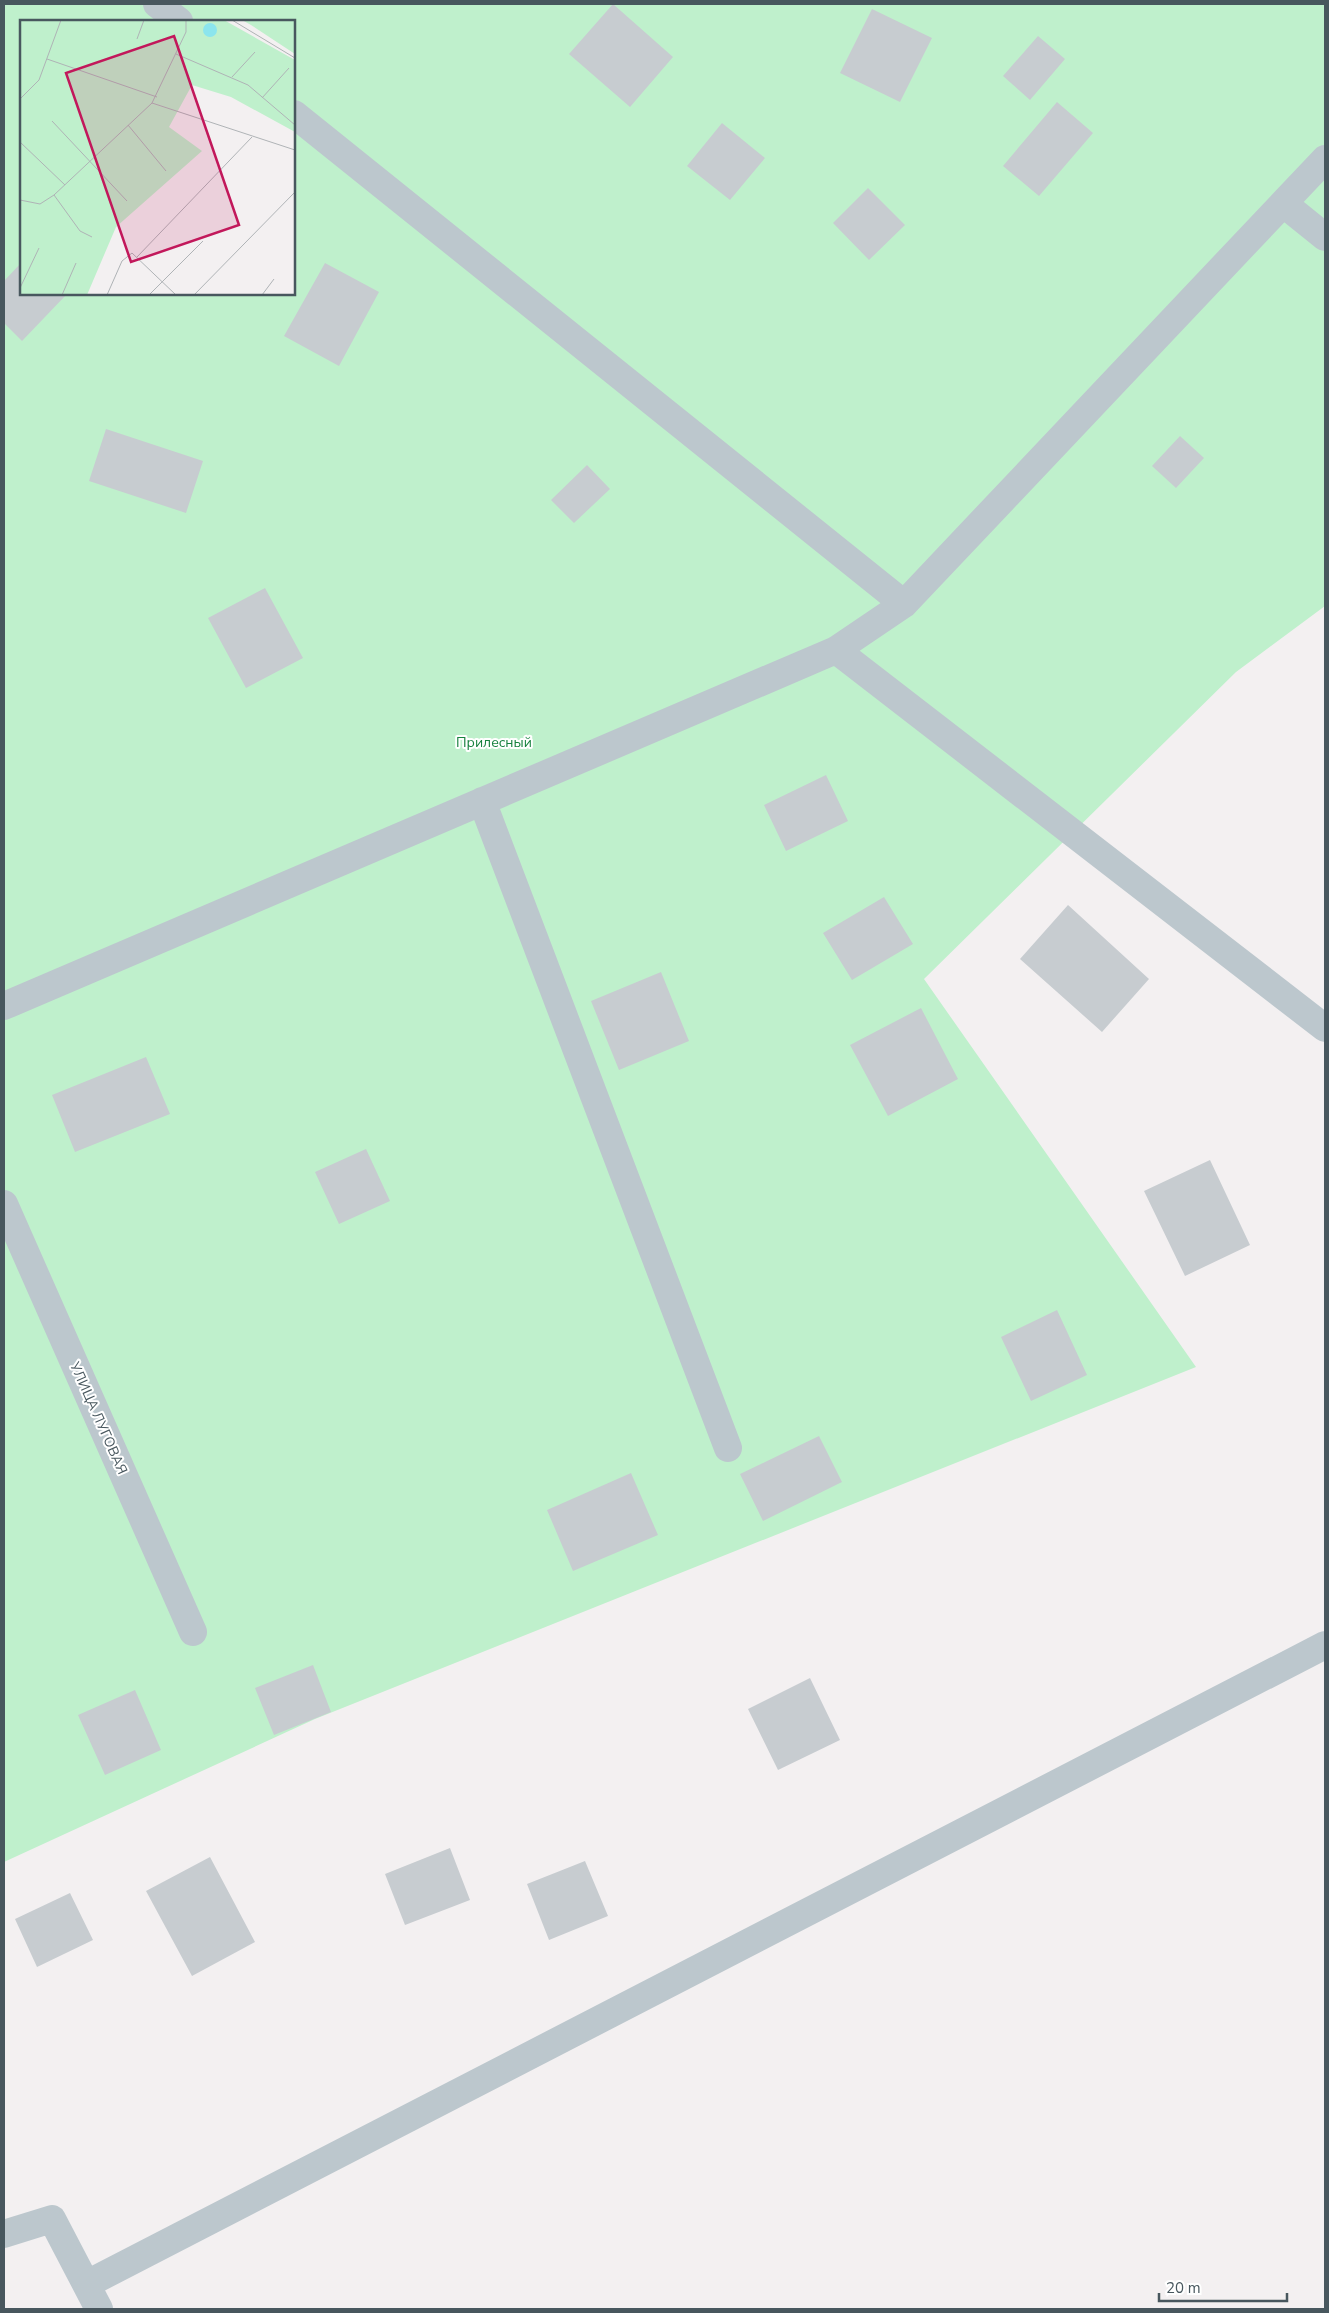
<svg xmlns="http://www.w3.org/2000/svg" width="1329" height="2313" font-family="'Nunito Sans',sans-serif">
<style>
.green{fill:#bff0cc;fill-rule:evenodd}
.building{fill:#c7ccd0}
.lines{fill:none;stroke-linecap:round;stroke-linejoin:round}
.minor{stroke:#bcc7cd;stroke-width:28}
.labels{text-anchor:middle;stroke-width:4;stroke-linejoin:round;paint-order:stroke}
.park-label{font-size:14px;fill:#17813e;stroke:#fff}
.street-label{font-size:14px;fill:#48575e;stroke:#fff}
.inset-road{fill:none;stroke:#afb3b6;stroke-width:1}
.view{fill:#c2185b;fill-opacity:0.15;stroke:#c2185b;stroke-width:2.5}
.inset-edge{fill:none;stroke:#48575e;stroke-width:2.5}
</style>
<rect width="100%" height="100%" fill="#f3f0f1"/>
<!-- green -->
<path class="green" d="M4,4H1325V606L1236,672L924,979L1196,1367L315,1719L4,1862ZM21,21H294V294H21Z"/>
<!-- building -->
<path class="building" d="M613,4L673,57L630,107L569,54Z
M872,9L932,38L900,102L840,73Z
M1038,36L1065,59L1030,100L1003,76Z
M1057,102L1093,133L1039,196L1003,166Z
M722,123L765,158L730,200L687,166Z
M868,188L905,225L869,260L833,223Z
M21,263V294H67L22,341L4,323V281Z
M325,263L379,292L339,366L284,336Z
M106,429L203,461L186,513L89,481Z
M1180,436L1204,458L1176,488L1152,466Z
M587,465L610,489L574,523L551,500Z
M265,588L303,658L246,688L208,618Z
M826,775L848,821L786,851L764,805Z
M884,897L913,944L852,980L823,933Z
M1068,905L1149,979L1102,1032L1020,959Z
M661,972L689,1041L619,1070L591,1001Z
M921,1008L958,1079L888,1116L850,1045Z
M146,1057L170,1114L75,1152L52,1095Z
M366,1149L390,1201L339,1224L315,1172Z
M1210,1160L1250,1245L1185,1276L1144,1191Z
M1057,1310L1087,1375L1031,1401L1001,1337Z
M819,1436L842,1482L763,1521L740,1474Z
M631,1473L658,1535L573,1571L547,1510Z
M313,1665L331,1712L274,1735L255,1688Z
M810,1678L840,1740L778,1770L748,1709Z
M135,1690L161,1750L105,1775L78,1715Z
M450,1848L470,1900L405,1925L385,1874Z
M210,1857L255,1942L192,1976L146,1891Z
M585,1861L608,1916L549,1940L527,1884Z
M70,1893L93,1940L37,1967L15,1919Z"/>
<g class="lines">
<!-- minor -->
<path class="minor" d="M157,4L179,21
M294,114L904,604
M1284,204L1325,237
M836,650L1325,1028
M482,801L728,1448
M4,1006L836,650L904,604L1325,159
M4,1204L193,1632
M4,2234L52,2219L99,2309
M87,2284L1325,1645"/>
</g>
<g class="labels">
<!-- park labels -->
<g class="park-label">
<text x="494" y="747">Прилесный</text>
</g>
<!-- street labels -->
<g class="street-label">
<text transform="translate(99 1418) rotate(66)" y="5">УЛИЦА ЛУГОВАЯ</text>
</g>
</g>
<!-- overview -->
<g transform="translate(20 20)">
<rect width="275" height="275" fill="#f3f0f1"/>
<path d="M0,0H204L275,40V112L211,77L172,65L149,107L182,131L96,207L67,275H0ZM222,0H275V34L231,5Z" fill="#bff0cc"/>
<path d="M183 10a7 7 0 1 1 14 0a7 7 0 1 1-14 0Z" fill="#8ce5ed"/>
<path class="inset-road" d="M212,0L275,38M117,19L124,0M156,34L228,65L275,105M27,39L137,77M212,57L235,32M242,78L269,48M0,79L19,60L41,0M132,83L275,130M32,101L107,181M108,105L146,151M0,122L45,165M34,175L60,211L72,217M0,180L20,184L34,175L132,83L166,12V0M117,237L232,117M0,268L19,228M42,275L56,243M87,275L102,241L112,233L156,275M129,275L183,221M174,275L275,172M242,275L254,259"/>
<path class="view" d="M154,16L219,205L111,242L46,53Z"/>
<rect width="275" height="275" class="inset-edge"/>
</g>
<!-- border -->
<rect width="1329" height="2313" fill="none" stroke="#48575e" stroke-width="10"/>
<!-- scale -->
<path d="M1159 2293v8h128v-8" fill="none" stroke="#48575e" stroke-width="2.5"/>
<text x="1166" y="2293" font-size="15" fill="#48575e" stroke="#ffffff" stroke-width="4" paint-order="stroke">20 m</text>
</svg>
